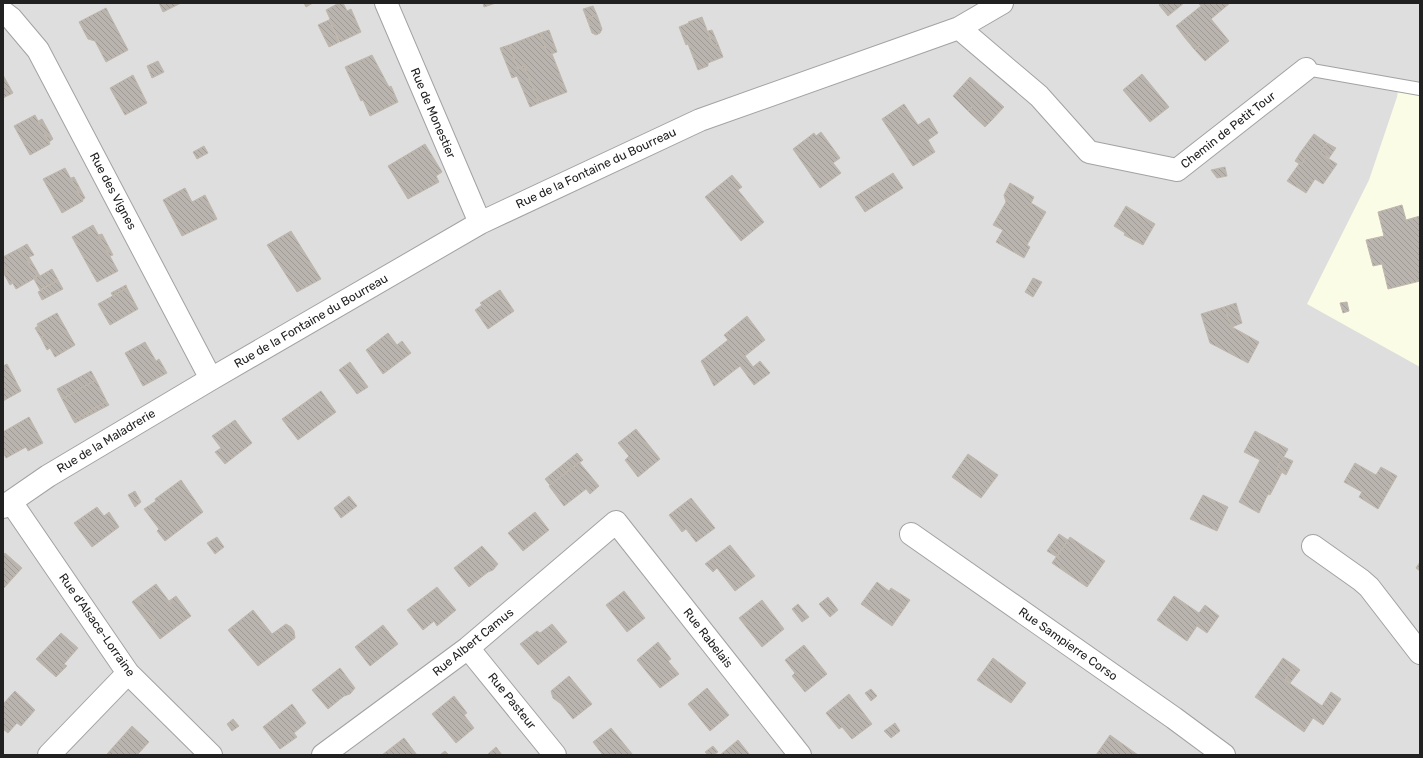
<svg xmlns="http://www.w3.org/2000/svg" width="1423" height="758" font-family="Rubik,sans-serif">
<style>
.residential{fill:#dfdede}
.education{fill:#fafce5}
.building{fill:url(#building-back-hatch);stroke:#c0b7ac}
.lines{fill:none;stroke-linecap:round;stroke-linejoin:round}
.lane-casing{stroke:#a2a2a2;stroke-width:14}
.street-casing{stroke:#a2a2a2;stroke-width:24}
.lane{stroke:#fff;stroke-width:12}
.street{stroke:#fff;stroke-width:22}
.labels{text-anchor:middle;stroke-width:3;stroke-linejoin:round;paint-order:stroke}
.street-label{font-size:12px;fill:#212121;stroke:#fff}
</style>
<defs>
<pattern id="building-back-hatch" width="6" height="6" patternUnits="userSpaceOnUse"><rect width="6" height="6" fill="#b9b4ae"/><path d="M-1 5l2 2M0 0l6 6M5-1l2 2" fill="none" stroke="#9f9a95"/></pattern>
</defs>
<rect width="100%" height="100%" fill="#f0eee8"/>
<!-- residential -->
<path class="residential" d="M3,3H1420V755H3Z"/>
<!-- education -->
<path class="education" d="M1399,85L1420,89V367L1307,304L1369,180L1397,97Z"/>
<!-- building -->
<path class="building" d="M159,3H181L163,12Z
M304,3H313L306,7Z
M339,3H343L347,11L351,9L361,32L340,42L329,20L330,19L326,10Z
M483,3H496L484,7Z
M1161,3H1184L1168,16L1159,5Z
M1198,3H1230L1211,19L1229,41L1205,61L1195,50L1200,45L1190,34L1185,38L1176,26L1201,6Z
M593,6L597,15L589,18L588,22L583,9Z
M106,8L128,50L106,62L95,41L88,39L79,22Z
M597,15L602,29L600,33L596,35L592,33L588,22L589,18Z
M702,17L713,46L718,44L723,57L708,63V66L698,70L688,44L686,45L679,27L689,23L688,22Z
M329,20L339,42L329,47L318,25Z
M549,30L557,52L548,55L540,33Z
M712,30L718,44L713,46L708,31Z
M540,33L548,55L552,54L567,92L539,103L524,66L518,69L509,45Z
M1190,34L1200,45L1195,50L1185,38Z
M509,45L518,69L524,66L539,103L530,107L517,76L512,78L500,48Z
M372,55L389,87L391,86L398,102L370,116L363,100L361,101L345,67Z
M158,61L164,72L152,78L147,66Z
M1142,74L1169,107L1150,122L1123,90Z
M3,75L13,93L3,98Z
M133,75L147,103L125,115L110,88Z
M970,77L1004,107L989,123L972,107L968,111L953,96Z
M904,104L918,125L929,118L938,133L928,140L935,152L913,166L882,119Z
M972,107L989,123L985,127L968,111Z
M35,115L50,144L30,155L14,126Z
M42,119L53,139L49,142L38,121Z
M821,132L840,158L833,163L841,173L820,188L793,149L814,133L816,136Z
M1314,134L1327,143L1320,153L1337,164L1323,184L1315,179L1306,193L1287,181L1299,164L1301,165L1306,157L1300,153Z
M1327,143L1336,148L1329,158L1320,153Z
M425,144L442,172L436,176L439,182L408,199L388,166Z
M204,146L208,153L197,159L193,152Z
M1300,153L1306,157L1301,165L1295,161Z
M1225,167L1227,176L1217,178L1211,170Z
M65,168L83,201L62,213L43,179Z
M893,173L903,188L865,212L855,197Z
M732,175L742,187L738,190L764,222L741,241L705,197Z
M74,177L85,198L82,200L71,178Z
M1010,183L1034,197L1031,203L1046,212L1027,245L1030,247L1024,258L996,242L1003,230L993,225L1006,202L1004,195Z
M185,188L192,202L205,195L217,219L182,236L163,200Z
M1402,205L1406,220L1420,216V281L1388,289L1382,264L1373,266L1366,240L1384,236L1378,212Z
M1126,206L1155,224L1143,245L1124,235L1125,233L1114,226Z
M93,225L118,271L97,282L72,237Z
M291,231L321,279L297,292L267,245Z
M102,234L113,255L110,256L98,235Z
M27,244L34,255L29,257L40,276L52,269L58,280L40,290L34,279L37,277L20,248Z
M20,248L37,277L16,289L3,265V257Z
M3,265L13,283L10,285L3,272Z
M1033,278L1042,282L1033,297L1025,292Z
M58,280L63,289L42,300L38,292Z
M126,285L127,288L113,296L111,293Z
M127,288L138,309L110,325L98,304Z
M500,290L514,311L488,329L475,310L482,305L480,303Z
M1347,302L1349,311L1343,313L1340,303Z
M1236,303L1242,323L1232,327L1224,307Z
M1224,307L1232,327L1259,342L1248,363L1210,343L1201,314Z
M57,313L75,345L55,357L50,348L47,350L41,338L44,336L37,324Z
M747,316L765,340L745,356L753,367L760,361L770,373L754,385L740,366L714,386L701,361L728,340L724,335Z
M38,326L44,336L41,338L35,328Z
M388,333L397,345L402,341L411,353L383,374L366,350Z
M145,342L156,361L159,359L167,373L143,386L125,353Z
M350,362L368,387L357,394L339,370Z
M7,364L21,391L3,401V366Z
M91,371L96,380L62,399L57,389Z
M96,380L107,402L73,420L62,399Z
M321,391L336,412L298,440L282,419Z
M107,402L109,405L75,423L73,420Z
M29,417L43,443L28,451L26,447L6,458L3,452V432Z
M235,420L252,443L225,464L215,452L221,448L212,436Z
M636,429L660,459L638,477L625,460L629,456L618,443Z
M1255,431L1288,449L1277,469L1282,472L1270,495L1268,494L1259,513L1239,502L1260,460L1244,452Z
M577,453L583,460L566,473L561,466Z
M968,454L998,475L981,498L952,477Z
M1284,457L1293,461L1286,475L1277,469Z
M579,462L599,486L590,494L586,489L564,506L549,486Z
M1355,463L1376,475L1381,467L1397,476L1378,509L1359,497L1362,492L1344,482Z
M561,466L566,473L550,485L545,479Z
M181,480L203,512L165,541L157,531L159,529L144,509L156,501L155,499Z
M135,491L141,502L135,507L128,495Z
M1203,495L1228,507L1217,531L1190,519Z
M349,496L357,506L341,518L334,508Z
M691,498L715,528L696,542L686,529L682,532L669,515Z
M97,507L104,516L109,512L119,527L92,547L74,523Z
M535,512L549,530L523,551L508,533Z
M1059,534L1068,540L1057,557L1047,551Z
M217,537L224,547L215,554L207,543Z
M1070,537L1105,561L1087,587L1052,563Z
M730,545L755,576L735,591L717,568L713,572L705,564Z
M482,546L498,564L493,570L488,572L469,587L454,568Z
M5,553L22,568L3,589V555Z
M1420,562V571L1416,568Z
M877,582L889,591L891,588L910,600L892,626L861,604Z
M156,584L184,621L160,639L151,627L155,623L137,598Z
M437,587L456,610L437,626L434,621L423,630L407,610Z
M624,591L645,618L627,632L606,605Z
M176,596L191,616L184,621L169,601Z
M1174,596L1199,613L1205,605L1219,616L1207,633L1197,626L1187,641L1157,620Z
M828,597L838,610L830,617L819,604Z
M137,598L155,623L151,627L132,602Z
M762,600L784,629L762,647L739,618Z
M798,604L809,617L802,622L792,609Z
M253,610L272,634L286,624L291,627L294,631L295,638L258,666L228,630Z
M552,624L567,642L538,665L520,644L537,631L540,633Z
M383,625L398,644L370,666L355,647Z
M61,633L78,648L64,664L67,666L56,677L36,659Z
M658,642L671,659L668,661L679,674L660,688L637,660Z
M804,645L827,674L805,692L792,676L795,673L785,660Z
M993,658L1026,683L1011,703L977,680Z
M1283,658L1295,666L1285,680L1322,706L1331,692L1341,699L1323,725L1313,718L1304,732L1255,697Z
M1295,666L1300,670L1290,683L1285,680Z
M340,668L355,688L350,694L344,696L328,709L312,690Z
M569,676L592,704L573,719L561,704L553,698L551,691Z
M707,688L729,715L710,731L688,704Z
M871,689L877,696L871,701L865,693Z
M15,691L35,710L21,726L17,723L8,733L3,729V704Z
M849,694L872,724L852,739L842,727L839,729L826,713Z
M454,696L467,713L464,715L474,728L456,743L432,714Z
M292,704L306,723L294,733L297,737L280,749L263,727Z
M233,719L239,726L232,731L227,724Z
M895,723L900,731L891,738L884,731Z
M132,726L149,742L137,755H108L107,754Z
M611,728L633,755H603L593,742Z
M1110,735L1138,755H1096Z
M404,738L417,755H382Z
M738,740L750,755H720Z
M713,746L718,752L713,755H708L705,752Z
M496,747L502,755H487Z
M445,751L449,755H442L441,754Z"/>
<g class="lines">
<!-- lane casing -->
<g class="lane-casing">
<path id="lane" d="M1306,69L1420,89"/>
</g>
<!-- street casing -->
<g class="street-casing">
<path id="street" d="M386,3L480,223
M3,12L11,18L38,50L211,379
M959,28L1039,96L1089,152L1177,170L1306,69
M11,502L128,673L211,755
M3,507L48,476L211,379L480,223L700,120L959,28L1002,3
M911,534L1174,718L1224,755
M1313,546L1361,580L1369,587L1420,653
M468,648L555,755
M49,755L128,673
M323,755L468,648L616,522L800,755"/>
</g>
<!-- lane -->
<use href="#lane" class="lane"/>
<!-- street -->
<use href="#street" class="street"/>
</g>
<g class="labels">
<!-- street labels -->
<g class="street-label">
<text transform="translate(433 113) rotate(67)" y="4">Rue de Monestier</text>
<text transform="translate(1228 130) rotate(-38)" y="4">Chemin de Petit Tour</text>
<text transform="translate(596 168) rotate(-25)" y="4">Rue de la Fontaine du Bourreau</text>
<text transform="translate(113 191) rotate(62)" y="4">Rue des Vignes</text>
<text transform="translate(311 321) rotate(-30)" y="4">Rue de la Fontaine du Bourreau</text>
<text transform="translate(106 441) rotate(-31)" y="4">Rue de la Maladrerie</text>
<text transform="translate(97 625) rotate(55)" y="4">Rue d'Alsace-Lorraine</text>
<text transform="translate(708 638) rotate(52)" y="4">Rue Rabelais</text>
<text transform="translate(473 642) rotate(-39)" y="4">Rue Albert Camus</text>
<text transform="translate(1068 644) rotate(35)" y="4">Rue Sampierre Corso</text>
<text transform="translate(512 701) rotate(51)" y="4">Rue Pasteur</text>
</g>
</g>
<!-- border -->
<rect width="1423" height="758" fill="none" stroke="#212121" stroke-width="8"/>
</svg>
